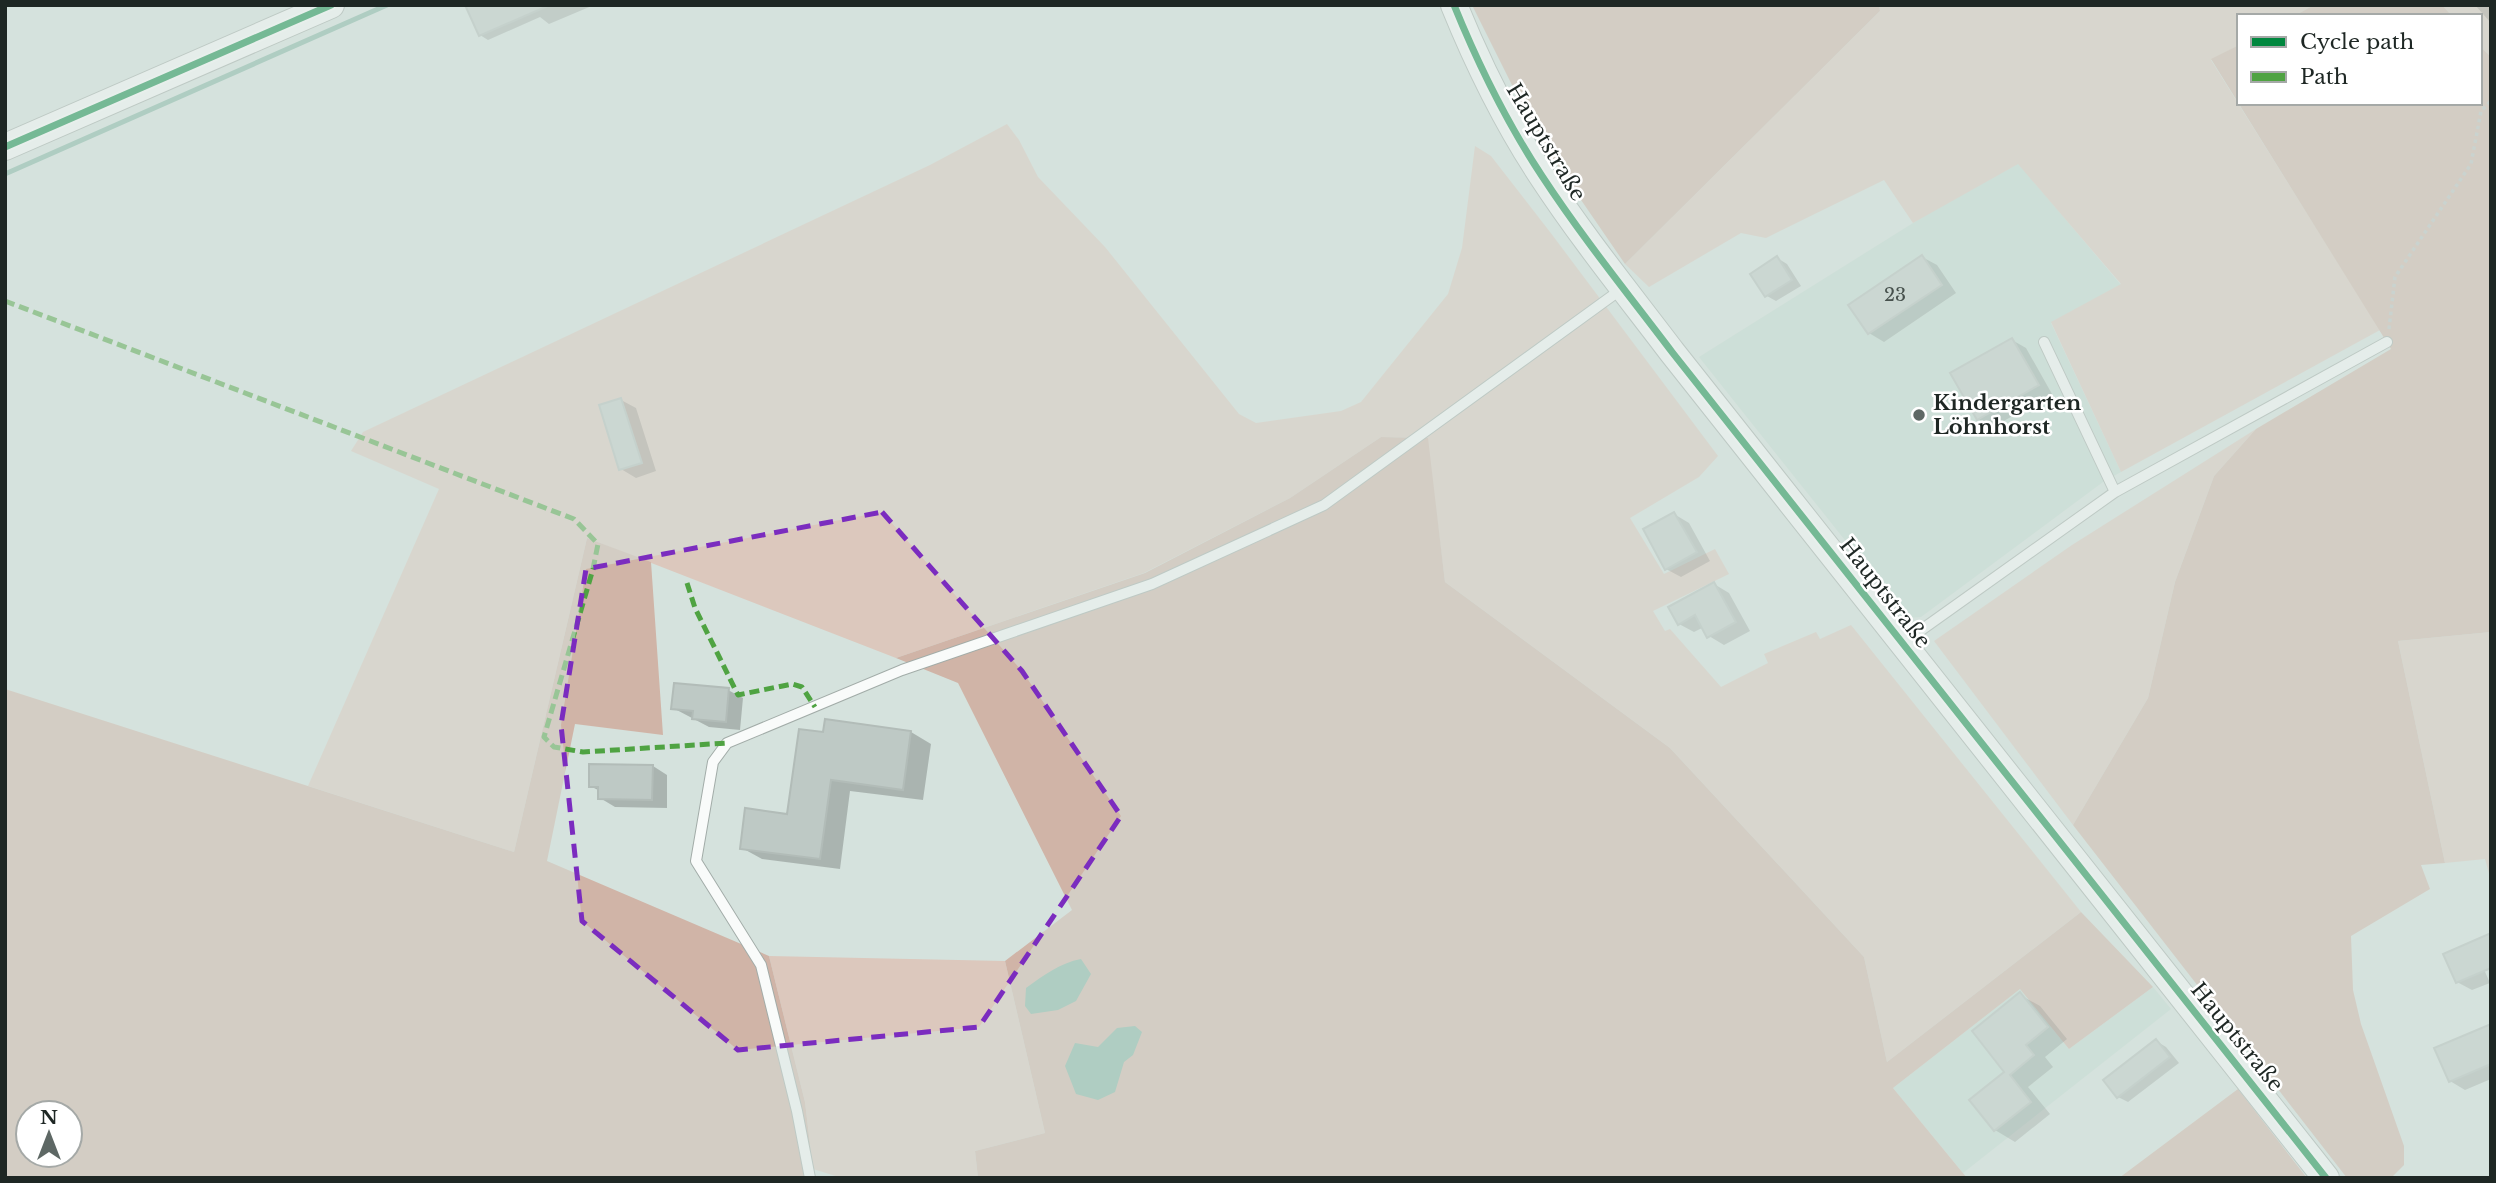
<svg xmlns="http://www.w3.org/2000/svg" width="2496" height="1183" font-family="'Libre Baskerville',serif">
<style>
.built{fill:#c4dbd2}
.green{fill:#dcc8bd}
.forest{fill:#d0b4a7;fill-rule:evenodd}
.water{fill:#80b4a2}
.shadow{fill:#0003}
.lines{fill:none;stroke-linecap:round;stroke-linejoin:round}
.stream{stroke:#80b4a2;stroke-width:5}
.building{fill:#bec9c5;stroke:#b2bcb8;stroke-width:2}
.service-casing{stroke:#a2aca8;stroke-width:12}
.tertiary-casing{stroke:#a2aca8;stroke-width:28}
.path{stroke:#bcc1bf;stroke-width:3.5;stroke-dasharray:3.5 3.5;stroke-linecap:butt}
.service{stroke:#f9fbfa;stroke-width:10}
.tertiary{stroke:#f9fbfa;stroke-width:26}
.quiet{stroke:#4fa342;stroke-width:5;stroke-dasharray:10 5;stroke-linecap:butt}
.cycleway-casing{stroke:#fff;stroke-width:11}
.cycleway{stroke:#00873e;stroke-width:7}
.marked{fill:none;stroke:#7b2cbf;stroke-width:5;stroke-dasharray:14 9;stroke-linejoin:round}
.poi-dot{fill:#5e6865;stroke:#fff;stroke-width:2.5}
.labels{text-anchor:middle;stroke-width:5;stroke-linejoin:round;paint-order:stroke}
.number-label{font-size:18px;fill:#46504c}
.street-label{font-size:21px;fill:#1e2724;stroke:#fff}
.poi-label{font-size:21px;font-weight:bold;fill:#1e2724;stroke:#fff;text-anchor:start}
</style>
<rect width="100%" height="100%" fill="#d5e2dd"/>
<!-- built -->
<path class="built" d="M2018,163L2121,285L2051,323L2121,472L2103,482L1921,617L1907,618L1699,357L1945,203Z
M2153,987L2171,1009L1963,1173L1893,1088L2020,989L2069,1049Z"/>
<!-- green -->
<path class="green" d="M1879,5H2314L2294,16H2239V45L2211,60L2380,330L2121,472L2051,322L2121,284L2018,164L1913,223L1884,180L1766,238L1741,233L1649,287L1625,264L1880,11Z
M2442,5H2491V57L2480,46V16H2452Z
M1007,124L1019,140L1038,177L1105,247L1239,414L1256,423L1341,411L1361,402L1448,294L1462,248L1475,146L1491,156L1550,232L1718,456L1699,477L1630,518L1664,574L1715,549L1729,574L1653,611L1665,631L1670,629L1721,687L1768,663L1764,654L1816,632L1820,639L1851,625L2081,912L1887,1062L1864,957L1670,748L1445,582L1427,438L1381,437L1290,498L1144,573L896,658L587,538L514,852L308,786L439,489L351,451L363,432L930,165Z
M2256,429L2214,476L2175,582L2148,698L2073,825L1934,641L2072,545Z
M2491,632V876L2490,877L2485,859L2445,863L2398,641Z
M769,956L1005,961L1045,1133L975,1151L978,1178H842L813,1169L805,1102Z"/>
<!-- forest -->
<path class="forest" d="M1472,5H1879L1880,11L1625,264L1555,162L1517,95Z
M2314,5H2442L2452,16H2294Z
M2239,45V103H2480V46L2491,57V632L2398,641L2445,863L2421,865L2430,889L2351,936L2353,990L2361,1024L2404,1146V1165L2391,1178H2347L2073,825L2148,698L2175,582L2214,476L2256,429L2391,349L2211,59Z
M1381,437L1428,438L1445,582L1670,748L1864,957L1887,1062L2081,912L2153,987L2069,1049L2020,989L1893,1088L1967,1178H978L975,1151L1045,1133L1005,961L1072,910L958,683L896,658L1145,573L1290,498Z
M587,538L651,562L663,735L575,724L547,861L769,956L805,1102L814,1178H5V689L514,852ZM28,1113H70V1155H28Z
M2238,1089L2307,1178H2119Z"/>
<!-- water -->
<path class="water" d="M1081,959L1091,974L1076,1001L1058,1010L1031,1014L1025,1006L1026,988C1044,975 1060,963 1081,959Z
M1135,1026L1142,1032L1133,1055L1124,1062L1115,1092L1098,1100L1076,1094L1065,1066L1075,1043L1098,1047L1117,1028Z"/>
<!-- shadow -->
<path class="shadow" d="M476,5H594L549,24L540,17L488,40L480,35Z
M2475,5H2491V23Z
M1922,257L1937,265L1956,293L1884,342L1869,333L1851,305Z
M1777,258L1787,264L1801,286L1776,301L1767,296Z
M2012,340L2026,348L2052,394L1993,427L1978,419Z
M621,400L636,408L656,471L636,478L621,469Z
M1674,514L1689,523L1710,561L1681,577L1666,569Z
M1714,584L1729,593L1750,631L1724,645L1709,636L1704,627L1694,632L1679,624Z
M728,690L743,698L740,730L709,727L673,708Z
M911,732L931,744L923,800L850,791L840,869L762,859L742,848L789,816L825,734Z
M653,766L667,775V808L615,807L600,798V791L590,786Z
M2478,956L2490,983L2472,990L2457,982Z
M2020,995L2040,1006L2067,1039L2045,1057L2053,1067L2028,1087L2050,1114L2015,1142L1995,1130L1971,1100L2007,1072Z
M2491,1026V1079L2465,1090L2450,1081Z
M2156,1041L2166,1047L2179,1063L2128,1102L2118,1097Z"/>
<g class="lines">
<!-- stream -->
<path class="stream" d="M5,174L387,5"/>
</g>
<!-- building -->
<path class="building" d="M465,5H550L479,36Z
M1922,255L1942,285L1868,334L1848,305Z
M1777,256L1792,280L1765,297L1750,274Z
M2012,338L2039,385L1977,420L1950,373Z
M621,398L642,463L619,470L599,405Z
M1674,512L1697,552L1665,570L1643,529Z
M1714,582L1736,622L1707,638L1695,615L1678,625L1668,607Z
M674,683L729,688L726,722L692,719L693,711L671,709Z
M825,719L911,731L903,790L831,780L820,859L740,849L745,808L787,814L799,729L823,732Z
M589,764L653,765L652,800L598,799V787H589Z
M2491,933V968L2456,983L2443,954Z
M2020,992L2048,1027L2026,1045L2034,1055L2010,1075L2031,1102L1994,1131L1969,1100L2004,1072L1972,1031Z
M2491,1024V1064L2449,1082L2434,1048Z
M2156,1039L2170,1057L2117,1098L2103,1080Z"/>
<g class="lines">
<!-- service casing -->
<g class="service-casing">
<path id="service" d="M2044,342L2115,492
M1903,643L2115,492L2387,342
M810,1178L797,1111L761,965L696,861L713,762L727,743L902,670L1152,584L1324,505L1623,288"/>
</g>
<!-- tertiary casing -->
<g class="tertiary-casing">
<path id="tertiary" d="M1454,5C1478,64 1507,123 1542,176C1582,237 1628,294 1672,352L2326,1178
M5,147L331,5"/>
</g>
<!-- path -->
<path class="path" d="M2389,329L2395,277L2471,164L2481,111L2491,101"/>
<!-- service -->
<use href="#service" class="service"/>
<!-- tertiary -->
<use href="#tertiary" class="tertiary"/>
<!-- quiet -->
<path class="quiet" d="M5,301L574,519L598,544L593,569L544,737L554,747L583,752L727,743
M687,583L695,608L738,695L792,684L802,687L815,707"/>
<!-- cycleway casing -->
<g class="cycleway-casing">
<path id="cycleway" d="M1454,5C1478,64 1507,123 1542,176C1582,237 1628,294 1672,352L2326,1178
M5,147L331,5"/>
</g>
<!-- cycleway -->
<use href="#cycleway" class="cycleway"/>
</g>
<!-- marked area -->
<path d="M0 0H2496V1183H0ZM882,512L1022,671L1121,816L979,1027L738,1050L582,921L561,725L586,569Z" fill="#d5e2dd" fill-opacity=".55" fill-rule="evenodd"/>
<path class="marked" d="M882,512L1022,671L1121,816L979,1027L738,1050L582,921L561,725L586,569Z"/>
<!-- markers -->
<circle class="poi-dot" cx="1919" cy="415" r="7"/>
<g class="labels">
<!-- number labels -->
<g class="number-label">
<text x="1895" y="301">23</text>
</g>
<!-- street labels -->
<g class="street-label">
<text transform="translate(1546 142) rotate(59)" y="7">Hauptstraße</text>
<text transform="translate(1885 593) rotate(52)" y="7">Hauptstraße</text>
<text transform="translate(2237 1037) rotate(51)" y="7">Hauptstraße</text>
</g>
<!-- poi labels -->
<g class="poi-label">
<text x="1933" y="410">Kindergarten<tspan x="1933" dy="24">Löhnhorst</tspan></text>
</g>
</g>
<!-- border -->
<rect width="2496" height="1183" fill="none" stroke="#1e2724" stroke-width="14"/>
<!-- legend -->
<rect x="2237" y="14" width="245" height="91" fill="#ffffff" stroke="#a5a9a7" stroke-width="2"/>
<rect x="2251" y="37" width="35" height="10" fill="#00873e" stroke="#a5a9a7" stroke-width="2"/>
<text x="2300" y="49" font-size="21" fill="#1e2724">Cycle path</text>
<rect x="2251" y="72" width="35" height="10" fill="#4fa342" stroke="#a5a9a7" stroke-width="2"/>
<text x="2300" y="84" font-size="21" fill="#1e2724">Path</text>
<!-- north arrow -->
<g transform="translate(49 1134)"><circle r="33" fill="#ffffff" stroke="#a5a9a7" stroke-width="2"/>
<path d="M0-5L12 26L0 18L-12 26Z" fill="#5e6865"/>
<text y="-10" font-size="19" font-weight="bold" text-anchor="middle" fill="#1e2724">N</text>
</g>
</svg>
